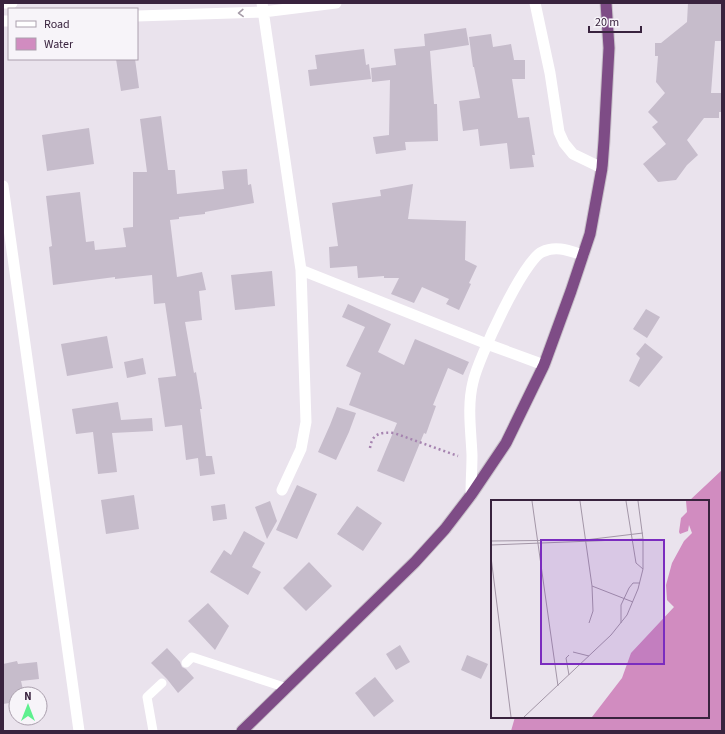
<svg xmlns="http://www.w3.org/2000/svg" width="725" height="734" font-family="'Source Sans 3',sans-serif">
<style>
.water{fill:#d18cc0}
.building{fill:#c6bccb}
.lines{fill:none;stroke-linecap:round;stroke-linejoin:round}
.trunk-casing{stroke:#c8c1c9;stroke-width:13}
.path{stroke:#a684b0;stroke-width:2.5;stroke-dasharray:2 3;stroke-linecap:butt}
.service{stroke:#fff;stroke-width:9}
.minor{stroke:#fff;stroke-width:11}
.trunk{stroke:#7e4c86;stroke-width:11}
.oneway{stroke:#a69ca8}
.inset-road{fill:none;stroke:#a396a7;stroke-width:1}
.view{fill:#7b2cbf;fill-opacity:0.15;stroke:#7b2cbf;stroke-width:2}
.inset-edge{fill:none;stroke:#39233e;stroke-width:2}
</style>
<rect width="100%" height="100%" fill="#eae3ed"/>
<!-- water -->
<path class="water" d="M722,470V731H511L515,717H708V501H689Z"/>
<!-- building -->
<path class="building" d="M688,3H722V41H715L711,93H722V112H719V118H704L687,140L698,155L687,165L676,180L658,182L643,164L666,144L652,127L658,122L648,112L665,93L656,82L658,56H655V43H661L687,22Z
M466,28L469,45L430,51L434,104H437L438,141L405,142L406,150L376,154L373,137L389,135L390,80L372,82L371,68L396,65L394,49L425,46L424,34Z
M491,34L493,47L511,44L514,60H525V79H512L518,118L529,117L535,155H532L534,167L510,169L507,143L480,146L478,129L463,131L459,101L480,98L474,67H473L469,37Z
M364,49L366,65L369,64L371,79L310,86L308,70L317,69L315,55Z
M116,59H135L139,88L121,91Z
M161,116L168,170H175L177,194L224,189L222,171L247,169L248,185L251,184L254,203L205,212V214L179,217V219L170,220L177,277L202,272L206,290L199,291L202,320L185,322L194,373L196,372L202,409H200L206,456H212L215,474L200,476L198,458L186,460L182,425L165,427L158,378L176,376L165,303L154,304L152,275L115,279V277L53,285L49,247L52,246L46,196L80,192L86,242L94,241L95,250L126,247L123,228L133,227V172H147L140,119Z
M89,128L94,164L47,171L42,135Z
M413,184L408,219L466,221L465,260L477,266L469,283L471,284L459,310L446,304L449,299L422,287L414,303L391,294L399,278H384V276L358,278L357,266L330,268L329,247L338,246L332,203L381,196L380,190Z
M272,271L275,306L235,310L231,275Z
M348,304L391,324L378,352L404,365L415,339L469,362L463,375L448,368L433,405L436,406L426,434L424,433L404,482L377,471L397,423L349,405L361,373L346,366L365,327L342,317Z
M646,309L660,317L647,338L633,329Z
M107,336L113,368L67,376L61,344Z
M645,343L663,357L639,387L629,381L640,358L636,354Z
M143,358L146,374L127,378L124,362Z
M118,402L121,420L152,418L153,431L112,433L117,472L98,474L93,432L76,434L72,409Z
M337,407L356,413L349,432L336,460L318,452L330,425Z
M297,485L317,494L297,539L276,530Z
M134,495L139,529L106,534L101,500Z
M270,501L277,521L267,539L255,507Z
M225,504L227,519L213,521L211,506Z
M357,506L382,523L363,551L337,534Z
M244,531L265,543L252,567L261,572L248,595L210,572L224,550L231,555Z
M309,562L332,586L306,611L283,588Z
M208,603L229,626L215,650L188,621Z
M400,645L410,662L396,670L386,654Z
M167,648L180,662L182,667L186,669L194,678L178,693L167,679L151,663Z
M467,655L488,664L481,679L461,670Z
M17,661L18,664L37,662L39,679L21,681L24,694H16V702L3,704V664Z
M375,677L394,701L374,717L355,693Z"/>
<g class="lines">
<!-- trunk casing -->
<g class="trunk-casing">
<path id="trunk" d="M242,731L415,562L445,529L471,495L506,443L544,365L571,291L590,234L602,168L604,141L609,48L606,3"/>
</g>
<!-- path -->
<path class="path" d="M370,448C372,433 381,432 394,433L458,456"/>
<!-- service -->
<path class="service" d="M186,663L192,657L287,688
M153,731L147,697L162,683"/>
<!-- minor -->
<path class="minor" d="M3,3H12
M262,3L301,270L306,422L301,449L282,490
M535,3L550,73L559,132L564,143L573,154L602,168
M137,16L263,12L336,3
M3,21H9
M3,186L79,731
M301,270L487,344L544,365
M471,495C471,481 472,468 472,455C471,431 467,406 473,382C478,359 523,261 542,252C556,245 570,251 583,255"/>
<!-- trunk -->
<use href="#trunk" class="trunk"/>
</g>
<!-- one-way arrows -->
<defs><path id="oneway-chevron" d="M-2-3.5L2.5 0L-2 3.5" fill="none" stroke-width="1.6" stroke-linecap="round" stroke-linejoin="round"/></defs>
<use class="oneway" href="#oneway-chevron" transform="translate(241 13) rotate(178)"/>
<!-- overview -->
<g transform="translate(491 500)">
<rect width="218" height="218" fill="#eae3ed"/>
<path d="M195,1H218V217H101L131,178L140,153L183,107L176,100L175,85L181,63L193,41L201,33L198,25L197,31L189,34L188,32L190,18L196,12Z" fill="#d18cc0"/>
<path class="inset-road" d="M41,1L67,186M89,1L101,86L102,111L98,123M135,1L145,63L152,69M0,41L94,40L152,33M0,45L152,39M0,57L20,217M101,86L142,102M130,123V105L138,88L142,83H149M82,152L98,156M78,155L75,158L78,175M33,217L120,135L136,115L147,89L152,69V39L147,1"/>
<path class="view" d="M50,40H173V164H50Z"/>
<rect width="218" height="218" class="inset-edge"/>
</g>
<!-- border -->
<rect width="725" height="734" fill="none" stroke="#39233e" stroke-width="8"/>
<!-- legend -->
<rect x="8" y="8" width="130" height="52" fill="#f7f4f9" stroke="#aba0ae"/>
<rect x="16" y="21" width="20" height="6" fill="#ffffff" stroke="#aba0ae"/>
<text x="44" y="28" font-size="12" fill="#39233e">Road</text>
<rect x="16" y="38" width="20" height="12" fill="#d18cc0" stroke="#aba0ae"/>
<text x="44" y="48" font-size="12" fill="#39233e">Water</text>
<!-- north arrow -->
<g transform="translate(28 706)"><circle r="19" fill="#f7f4f9" stroke="#aba0ae"/>
<path d="M0-3L7 15L0 10L-7 15Z" fill="#5ef08f"/>
<text y="-6" font-size="11" font-weight="bold" text-anchor="middle" fill="#39233e">N</text>
</g>
<!-- scale -->
<path d="M589 26v6h52v-6" fill="none" stroke="#39233e" stroke-width="2"/>
<text x="595" y="26" font-size="12" fill="#39233e" stroke="#f7f4f9" stroke-width="3" paint-order="stroke">20 m</text>
</svg>
